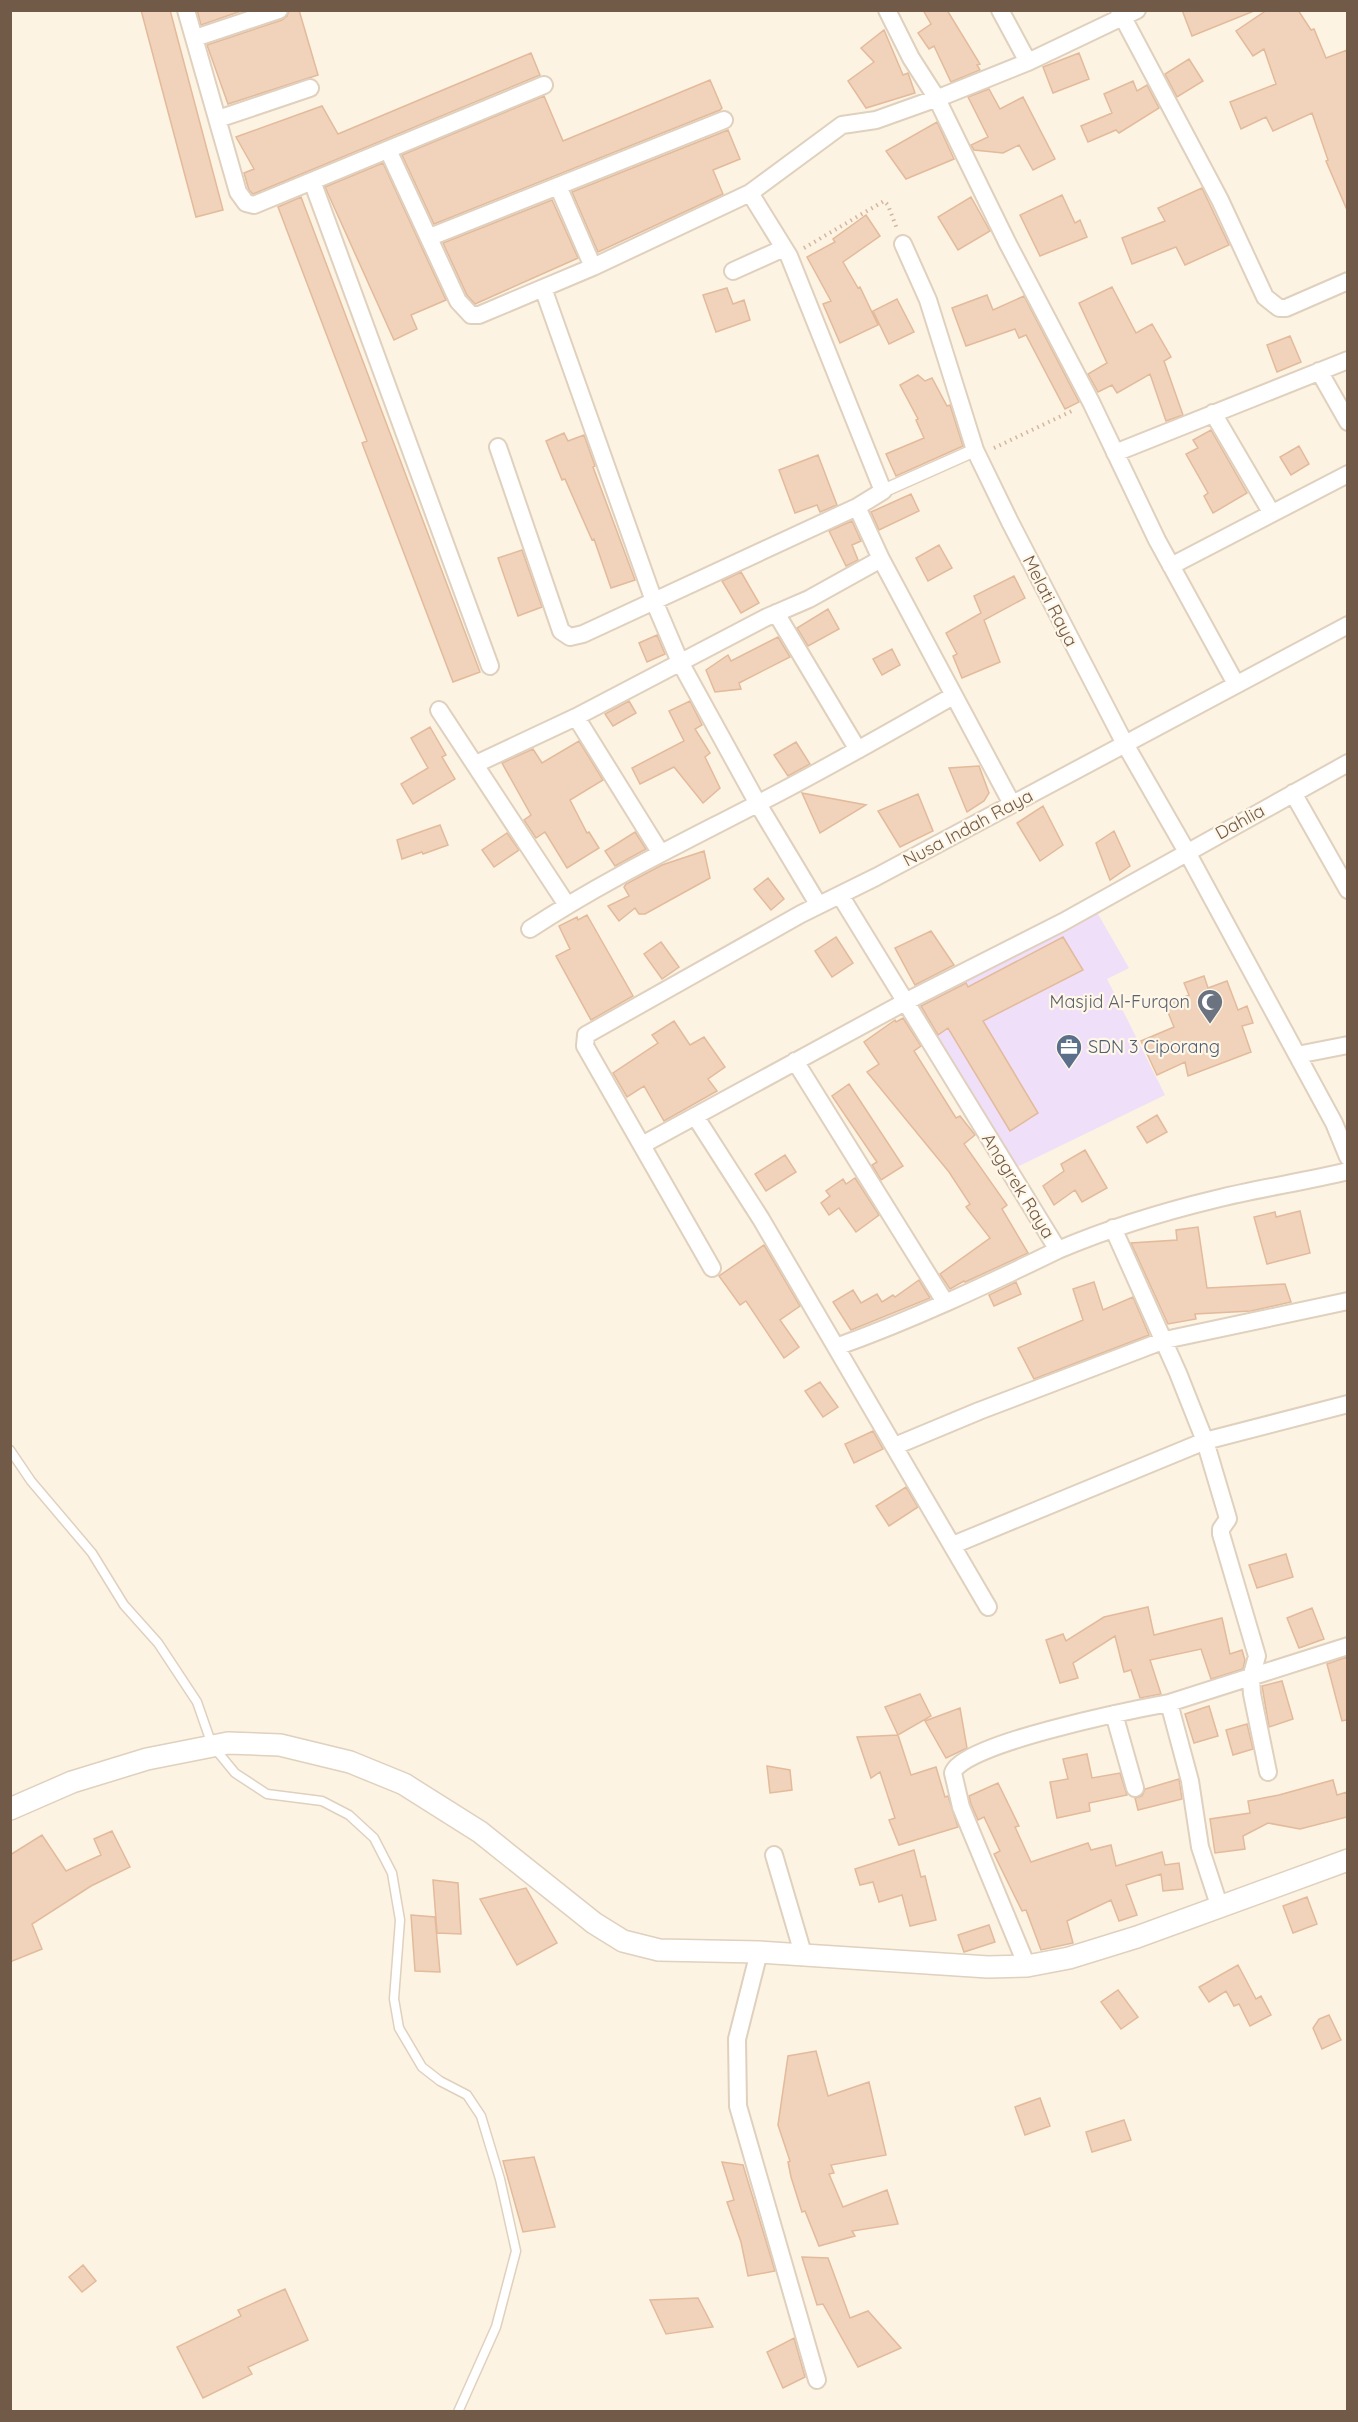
<svg xmlns="http://www.w3.org/2000/svg" width="1358" height="2422" font-family="Quicksand,sans-serif">
<style>
.education{fill:#f0dff8}
.building{fill:#f0d3ba;stroke:#e3ba9b;stroke-width:1.5}
.lines{fill:none;stroke-linecap:round;stroke-linejoin:round}
.service-casing{stroke:#e0d0be;stroke-width:11}
.pedestrian-casing{stroke:#e0d0be;stroke-width:15}
.minor-casing{stroke:#e0d0be;stroke-width:20}
.tertiary-casing{stroke:#e0d0be;stroke-width:24}
.path{stroke:#d5b69d;stroke-width:4;stroke-dasharray:1.5 4.5;stroke-linecap:butt}
.service{stroke:#fff;stroke-width:8}
.pedestrian{stroke:#fff;stroke-width:12}
.minor{stroke:#fff;stroke-width:16}
.tertiary{stroke:#fff;stroke-width:21}
.labels{text-anchor:middle;stroke-width:4.5;stroke-linejoin:round;paint-order:stroke}
.street-label{font-size:18px;fill:#725a49;stroke:#fff7e8}
.worship-label{font-size:18px;fill:#5b616d;stroke:#fff7e8;text-anchor:end}
.service-label{font-size:18px;fill:#4e5e75;stroke:#fff7e8;text-anchor:start}
</style>
<rect width="100%" height="100%" fill="#fcf3e2"/>
<!-- education -->
<path class="education" d="M1091,902L1129,968L1107,979L1165,1095L1009,1171L905,1000Z"/>
<!-- building -->
<path class="building" d="M141,10H170L223,210L196,217Z
M197,10H244L201,25Z
M289,10H299L318,75L228,104L207,45L282,20L287,16Z
M923,10H947L980,64L977,65L980,70L951,82L934,46L929,49L918,33L931,24Z
M1182,10H1254V11L1192,36Z
M1267,10H1298L1311,30L1314,29L1326,58L1347,50V210L1326,161L1328,160L1312,113L1273,131L1266,117L1241,129L1230,102L1276,84L1264,49L1253,56L1236,31Z
M884,30L903,75L908,73L915,93L866,108L848,81L874,62L861,48Z
M531,53L540,75L253,194L249,190L244,173L254,169L236,137L322,106L338,134Z
M1079,53L1089,79L1053,93L1043,67Z
M1189,59L1203,81L1177,97L1165,74Z
M710,80L722,108L720,110L434,224L402,155L544,96L563,141Z
M1133,81L1137,91L1147,85L1159,108L1119,133L1116,130L1088,142L1081,126L1112,113L1104,94Z
M989,89L1000,109L1023,97L1055,159L1033,170L1019,145L1003,153L974,150L971,145L988,137L968,97Z
M937,122L954,159L906,179L886,151Z
M728,130L740,159L713,170L723,194L598,252L572,192Z
M383,163L446,300L411,315L417,329L394,340L325,187Z
M1202,188L1229,245L1185,265L1176,247L1132,264L1122,238L1165,221L1158,208Z
M1062,195L1075,223L1080,220L1087,237L1040,256L1020,215Z
M301,197L480,672L453,682L362,443L367,441L278,207Z
M971,197L990,231L958,250L938,217Z
M552,200L578,258L475,304L467,295L443,243Z
M866,215L880,236L843,262L858,288L860,287L878,325L840,343L823,304L831,301L807,257L835,242L833,239Z
M1112,287L1136,333L1152,324L1171,357L1164,361L1183,415L1166,421L1150,374L1117,393L1112,385L1098,392L1088,374L1107,363L1079,303Z
M727,288L733,304L744,300L750,320L716,332L703,295Z
M987,295L993,310L1024,296L1079,402L1065,409L1026,335L1019,338L1015,329L966,346L952,308Z
M897,299L914,332L889,344L873,311Z
M1290,336L1301,362L1277,372L1267,345Z
M918,375L925,381L932,378L947,406L950,405L963,446L896,476L886,454L924,438L916,420L918,419L900,385Z
M1211,430L1247,493L1213,513L1204,496L1208,493L1186,454L1198,448L1193,440Z
M564,433L568,441L584,435L595,466L593,467L635,580L611,588L594,539L592,540L565,479L562,480L546,441Z
M1299,446L1309,464L1291,475L1280,457Z
M818,455L837,505L820,512L817,505L795,513L779,470Z
M911,494L919,511L879,530L871,512Z
M852,521L861,541L852,545L858,560L846,566L829,531Z
M939,545L952,568L928,581L916,558Z
M522,550L542,607L518,616L498,558Z
M741,572L759,603L741,613L722,581Z
M1014,576L1025,598L984,620L1000,662L962,678L953,656L957,654L946,633L981,613L974,596Z
M828,609L839,629L808,646L797,628Z
M657,635L665,654L647,662L639,643Z
M778,637L790,657L739,683L741,689L715,692L706,670L728,655L731,661Z
M892,649L900,665L882,675L873,659Z
M629,701L636,713L613,726L605,714Z
M690,701L702,725L695,729L710,753L705,757L720,788L703,803L674,767L640,784L632,768L684,741L669,711Z
M430,727L446,755L442,757L455,779L413,804L401,784L428,768L411,738Z
M579,741L603,780L570,800L587,833L589,832L599,848L567,868L545,832L536,838L524,820L531,815L502,763L533,749L542,763Z
M796,742L810,764L788,776L774,755Z
M979,766L989,793L984,801L967,812L949,768Z
M802,793L866,805L820,833Z
M918,794L933,831L900,847L878,811Z
M1043,806L1063,845L1040,861L1017,823Z
M440,825L448,845L423,854L422,852L402,859L397,840Z
M1114,831L1130,866L1110,880L1096,843Z
M635,832L646,849L615,866L605,851Z
M507,833L519,850L494,867L482,850Z
M704,851L710,878L645,914H639L635,908L619,921L608,906L629,896L624,887L626,884L662,865Z
M768,878L784,899L771,910L754,889Z
M587,915L633,996L591,1020L556,956L570,949L559,926L577,917L578,920Z
M931,931L954,965L915,985L895,948Z
M836,937L853,963L832,977L815,951Z
M1063,937L1083,970L983,1021L1038,1113L1010,1131L948,1028L938,1035L921,1006L966,983L968,987Z
M661,942L679,967L662,979L644,954Z
M1204,976L1208,988L1227,981L1238,1010L1247,1006L1253,1023L1242,1026L1251,1052L1188,1076L1185,1062L1157,1075L1141,1041L1174,1027L1165,1005L1189,995L1184,983Z
M903,1018L921,1046L914,1051L956,1118L960,1116L975,1135L964,1144L1007,1205L1002,1209L1028,1253L965,1282L964,1281L950,1289L940,1274L990,1238L966,1207L970,1204L949,1172L867,1072L879,1064L864,1042L895,1020L896,1022Z
M674,1021L690,1045L704,1037L725,1067L708,1079L717,1091L664,1121L644,1086L627,1097L613,1073L658,1043L652,1035Z
M849,1084L903,1166L881,1180L872,1165L877,1162L832,1096Z
M1157,1115L1167,1132L1147,1143L1137,1127Z
M1085,1150L1107,1188L1082,1202L1075,1190L1054,1205L1043,1186L1064,1171L1061,1164Z
M785,1155L796,1172L766,1191L755,1174Z
M855,1178L879,1215L856,1232L839,1208L829,1215L821,1203L830,1196L826,1191L843,1179L846,1184Z
M1300,1211L1310,1253L1267,1264L1254,1217L1275,1212L1276,1217Z
M1198,1227L1207,1288L1285,1284L1291,1302L1251,1311L1195,1314L1196,1319L1168,1324L1131,1243L1177,1240L1176,1230Z
M764,1245L800,1306L780,1320L799,1347L784,1358L746,1301L740,1305L719,1276Z
M919,1280L930,1298L851,1330L833,1302L853,1290L861,1303L877,1294L882,1302L893,1295L895,1297Z
M1016,1282L1021,1294L994,1306L989,1295Z
M1094,1282L1103,1310L1133,1297L1149,1335L1034,1379L1018,1348L1083,1320L1073,1289Z
M820,1382L838,1407L823,1417L805,1391Z
M873,1431L883,1449L854,1463L845,1444Z
M906,1487L918,1507L889,1526L876,1506Z
M1286,1554L1293,1577L1257,1588L1249,1565Z
M1148,1607L1154,1635L1222,1618L1230,1654L1242,1650L1245,1660L1243,1669L1211,1679L1201,1649L1150,1660L1161,1694L1140,1698L1131,1670L1124,1672L1115,1636L1073,1663L1078,1678L1060,1683L1046,1640L1063,1634L1066,1641L1104,1617Z
M1312,1608L1324,1639L1299,1648L1287,1618Z
M1347,1657V1720L1342,1721L1327,1664Z
M1282,1681L1293,1719L1269,1727L1262,1686Z
M920,1694L931,1716L898,1735L885,1707Z
M1209,1706L1218,1736L1194,1743L1185,1714Z
M960,1708L967,1748L946,1758L925,1721Z
M1247,1724L1253,1749L1233,1755L1226,1730Z
M898,1735L911,1775L936,1767L945,1797L948,1796L958,1827L899,1845L889,1820L895,1818L880,1772L871,1778L857,1737Z
M1087,1754L1092,1778L1120,1773L1127,1795L1089,1803L1090,1811L1057,1818L1050,1782L1068,1779L1063,1759Z
M767,1766L790,1770L792,1790L770,1793Z
M1179,1779L1182,1799L1138,1810L1135,1798L1142,1796L1145,1789Z
M1333,1780L1337,1795L1347,1792V1817L1300,1829L1268,1823L1243,1836L1245,1849L1215,1853L1210,1819L1250,1813L1248,1801L1279,1795Z
M998,1783L1019,1826L1015,1827L1031,1862L1088,1843L1091,1850L1111,1845L1116,1866L1162,1852L1165,1865L1179,1863L1183,1889L1163,1891L1161,1874L1126,1885L1137,1915L1119,1921L1111,1900L1067,1921L1073,1943L1041,1950L1026,1910L1022,1911L994,1854L1000,1851L984,1817L978,1820L971,1804L969,1796Z
M112,1831L130,1867L91,1886L32,1924L42,1949L10,1962V1855L42,1835L66,1871L101,1855L94,1839Z
M914,1850L921,1877L925,1876L936,1920L910,1926L902,1895L879,1902L873,1882L860,1885L855,1869Z
M433,1880L458,1883L461,1934L437,1933Z
M526,1888L557,1943L517,1965L480,1899Z
M1307,1897L1317,1924L1293,1933L1283,1906Z
M411,1915L435,1917L440,1972L415,1971Z
M989,1925L995,1942L964,1952L958,1935Z
M1238,1965L1256,1999L1261,1996L1271,2015L1250,2026L1239,2004L1234,2006L1226,1991L1209,2002L1199,1987Z
M1118,1990L1138,2017L1121,2029L1101,2002Z
M1329,2015L1341,2040L1322,2049L1313,2028L1319,2019Z
M816,2051L828,2096L869,2082L886,2155L831,2165L834,2173L829,2174L843,2207L887,2190L898,2224L852,2231L855,2236L819,2246L805,2211L802,2212L791,2177L788,2162L790,2161L778,2125L788,2056Z
M1040,2098L1050,2126L1025,2135L1015,2107Z
M1124,2120L1131,2140L1092,2152L1086,2132Z
M534,2157L555,2227L523,2232L503,2161Z
M722,2162L743,2165L775,2271L748,2276L741,2242L727,2202L734,2200Z
M802,2257L828,2258L850,2318L868,2311L901,2348L858,2367L823,2304L817,2305Z
M83,2265L96,2281L82,2292L69,2277Z
M285,2289L308,2340L248,2367L252,2374L203,2398L177,2347L241,2316L238,2310Z
M698,2298L713,2327L666,2334L650,2300Z
M794,2338L805,2377L783,2388L767,2352Z"/>
<g class="lines">
<!-- service casing -->
<g class="service-casing">
<path id="service" d="M10,1450L31,1481L92,1553L124,1605L158,1643L197,1702L212,1745L235,1773L267,1794L322,1801L349,1815L374,1838L392,1873L400,1920L394,1999L399,2028L422,2067L440,2081L467,2095L481,2116L500,2179L516,2251L496,2327L458,2412"/>
</g>
<!-- pedestrian casing -->
<g class="pedestrian-casing">
<path id="pedestrian" d="M883,491L975,450"/>
</g>
<!-- minor casing -->
<g class="minor-casing">
<path id="minor" d="M186,10L238,192L246,203L254,205L544,85
M887,10L911,58L936,97L1007,242L1091,402L1157,540L1236,684
M1000,10L1028,62
M1119,10L1220,200L1265,297L1279,308H1286L1348,281
M195,38L279,10
M218,119L310,88
M388,150L458,301L471,315H479L593,267L750,193
M312,181L490,666
M558,186L593,267
M430,237L724,120
M903,244L928,300L975,450L1010,522L1125,744L1187,852L1334,1123L1348,1157
M733,271L784,248
M543,288L654,601L680,662L758,804L818,904
M1319,371L1348,422
M1213,413L1271,512
M498,447L561,631L570,637L583,634L857,507L883,491L789,256L750,193L842,125L876,120L946,95L1028,62L1137,10
M1115,453L1348,360
M857,507L881,559L1012,804
M1171,566L1348,474
M776,613L858,750
M439,710L567,905
M576,717L660,852
M476,764L576,717L765,618L809,599L881,559
M1293,793L1348,890
M840,895L1058,1250C1110,1228 1162,1212 1216,1199C1260,1188 1304,1182 1348,1171
M530,929C603,881 680,844 757,804C824,770 888,733 953,696
M1297,1055L1348,1045
M795,1061L945,1302
M695,1116L761,1219L988,1607
M642,1145L905,1002L1063,922L1348,763
M1113,1228L1178,1373L1205,1441L1227,1515L1228,1519L1221,1529V1534L1257,1656L1251,1678L1252,1694L1268,1772
M712,1268L585,1046L586,1035L801,914L876,877L1348,625
M836,1347C912,1320 986,1285 1058,1250
M895,1446L979,1411L1165,1340L1348,1301
M953,1545L1205,1441L1348,1404
M1169,1703L1348,1646
M1114,1714L1135,1788
M774,1855L804,1957
M759,1952L737,2039L738,2106L817,2380
M1027,1966L961,1807L953,1773C960,1744 1136,1709 1169,1703L1190,1781L1200,1847L1220,1908"/>
</g>
<!-- tertiary casing -->
<g class="tertiary-casing">
<path id="tertiary" d="M10,1809L72,1782L147,1759L228,1743L280,1745L350,1762L404,1784L480,1832L594,1923L623,1941L659,1950L759,1952L988,1967L1027,1966L1069,1958L1137,1937L1348,1860"/>
</g>
<!-- path -->
<path class="path" d="M804,248L884,201L888,205L897,229
M994,448L1074,410"/>
<!-- service -->
<use href="#service" class="service"/>
<!-- pedestrian -->
<use href="#pedestrian" class="pedestrian"/>
<!-- minor -->
<use href="#minor" class="minor"/>
<!-- tertiary -->
<use href="#tertiary" class="tertiary"/>
</g>
<!-- icons -->
<defs>
<g id="mosque-pin" transform="scale(1.35)"><path d="M0 17L-7.5 6A9.5 9.5 0 1 1 7.5 6Z" fill="#6b7280" stroke="#fff7e8"/><path d="M3.5-4.9A6 6 0 1 0 3.5 4.9A5 5 0 1 1 3.5-4.9Z" fill="#fff"/></g>
<g id="office-pin" transform="scale(1.35)"><path d="M0 17L-7.5 6A9.5 9.5 0 1 1 7.5 6Z" fill="#5c6f8a" stroke="#fff7e8"/><path d="M-6-3h4V-5.5h4V-3h4V5H-6ZM-1-4.5V-3h2v-1.5ZM-6 0V1H6V0Z" fill="#fff"/></g>
</defs>
<g fill-rule="evenodd">
<use href="#mosque-pin" x="1210" y="1002"/>
<use href="#office-pin" x="1069" y="1047"/>
</g>
<g class="labels">
<!-- street labels -->
<g class="street-label">
<text transform="translate(1050 601) rotate(63)" y="6">Melati Raya</text>
<text transform="translate(1240 822) rotate(-29)" y="6">Dahlia</text>
<text transform="translate(968 828) rotate(-28)" y="6">Nusa Indah Raya</text>
<text transform="translate(1018 1186) rotate(58)" y="6">Anggrek Raya</text>
</g>
<!-- worship labels -->
<g class="worship-label">
<text x="1190" y="1008">Masjid Al-Furqon</text>
</g>
<!-- service labels -->
<g class="service-label">
<text x="1088" y="1053">SDN 3 Ciporang</text>
</g>
</g>
<!-- border -->
<rect width="1358" height="2422" fill="none" stroke="#725a49" stroke-width="24"/>
</svg>
